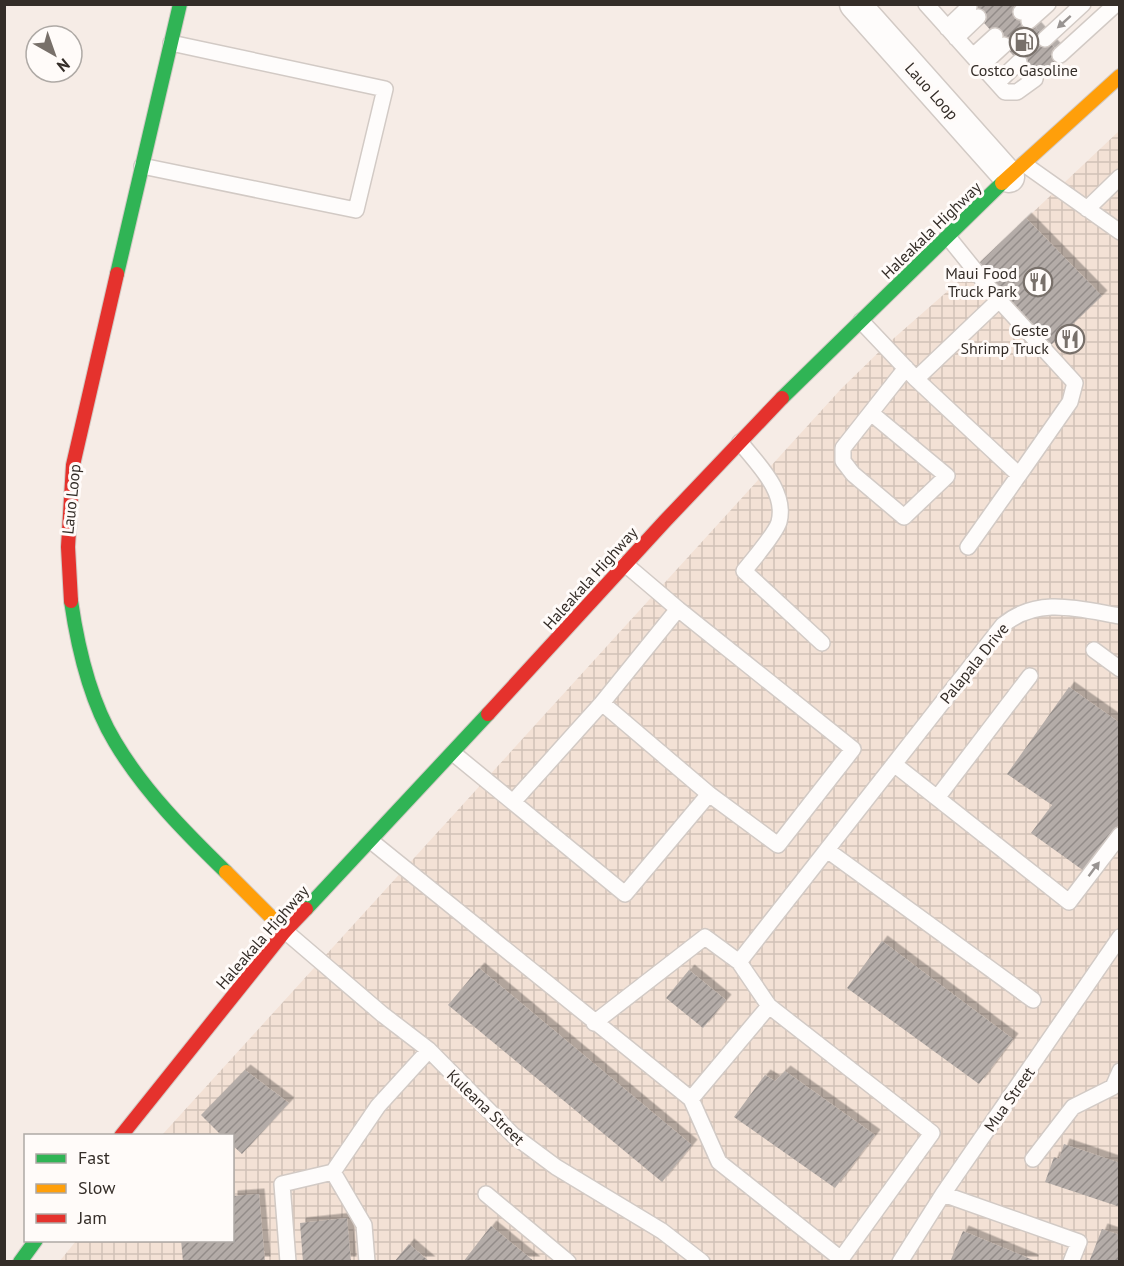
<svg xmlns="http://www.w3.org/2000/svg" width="1124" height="1266" font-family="'PT Sans',sans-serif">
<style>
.industrial{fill:url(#industrial-grid)}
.building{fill:url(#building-hatch);filter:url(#shadow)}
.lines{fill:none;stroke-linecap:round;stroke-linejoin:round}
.lane-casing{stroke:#d2cac5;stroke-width:18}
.street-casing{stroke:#d2cac5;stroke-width:33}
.fast-casing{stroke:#d2cac5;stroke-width:16}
.slow-casing{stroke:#d2cac5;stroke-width:16}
.jam-casing{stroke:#d2cac5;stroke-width:16}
.lane{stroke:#fefcfb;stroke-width:15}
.street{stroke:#fefcfb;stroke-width:30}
.fast{stroke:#30b455;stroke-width:14}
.slow{stroke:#ff9f0a;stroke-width:14}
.jam{stroke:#e5322d;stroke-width:14}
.oneway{fill:#999492}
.labels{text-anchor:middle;stroke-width:6;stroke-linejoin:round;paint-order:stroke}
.poi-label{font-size:16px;fill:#342d28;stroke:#fffbf9;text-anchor:end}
.street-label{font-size:16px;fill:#342d28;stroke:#fffbf9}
</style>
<defs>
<pattern id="industrial-grid" width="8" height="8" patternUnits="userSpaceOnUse" patternTransform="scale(1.5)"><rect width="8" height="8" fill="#f3e1d5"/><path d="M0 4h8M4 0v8" fill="none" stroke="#d1c1b7"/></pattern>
<pattern id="building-hatch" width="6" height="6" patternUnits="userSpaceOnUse" patternTransform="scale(1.5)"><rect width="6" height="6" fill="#b4aca8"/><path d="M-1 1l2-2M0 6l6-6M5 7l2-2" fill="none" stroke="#938c89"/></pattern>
<filter id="shadow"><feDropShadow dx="5.5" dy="-5.5" stdDeviation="0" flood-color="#0004"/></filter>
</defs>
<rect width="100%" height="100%" fill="#f6ece6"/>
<!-- industrial -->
<path class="industrial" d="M1119,131V1261L59,1262L76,1241L232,1240V1136L162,1135L841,389L885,346L975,267Z"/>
<!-- building -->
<path class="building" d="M967,4H1014L1064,58L1037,82Z
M1026,218L1102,296L1050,346L975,267Z
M1069,687L1120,723V822L1084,871L1031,833L1052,805L1007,774Z
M882,941L1013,1039L979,1084L847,988Z
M479,968L692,1145L662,1182L448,1005Z
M689,970L726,1000L703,1028L666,998Z
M245,1070L289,1103L242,1154L232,1145V1136H222L201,1115Z
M785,1071L875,1135L835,1188L734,1117L765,1075L775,1081Z
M1064,1144L1120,1163V1207L1045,1182L1054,1157L1059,1159Z
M259,1194L265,1262H183L181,1240H232V1196Z
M347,1218L351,1262H303L300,1223Z
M491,1226L535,1262H463Z
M1102,1229L1120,1235V1262H1089Z
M963,1231L1033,1260V1262H950Z
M409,1244L430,1262H394Z"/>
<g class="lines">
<!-- lane casing -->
<g class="lane-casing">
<path id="lane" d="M926,4L1005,92H1017L1035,79
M1021,12L1030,4
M1029,21L1048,4
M947,28L969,7
M956,38L978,17
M1045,39L1083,4
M1060,55L1116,4
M973,56L995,36
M981,66L1004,45
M997,83L1019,62
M1024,164L1120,232
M142,166L356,210L385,89L171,43
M1087,209L1120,177
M861,321L916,379L1019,475L1070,402L1075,383L999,300L948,237
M916,379L999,300
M871,413L947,476L904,517L853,474L843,461V448L906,368
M740,442C757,464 787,491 779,522C776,533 752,561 744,571L822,643
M968,547L1019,475
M678,609L853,749L778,845L709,794
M1094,650L1120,669
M602,703L678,609L625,564
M453,753L625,894L709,794L602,703L513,802
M894,764L1069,902L1120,835
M937,798L1030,676
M371,841L691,1099L719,1162L841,1259L932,1133L769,1006L739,962L705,937L594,1023
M827,850L1033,1000
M285,931L382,1014L429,1050L513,1135L556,1167L662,1231L702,1262
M739,962L1003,625C1038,596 1079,609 1120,616
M691,1099L769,1006
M1033,1159L1073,1107L1113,1087L1120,1071
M333,1172L364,1225L367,1262
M486,1194L568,1262
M943,1194L1079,1242L1071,1262
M288,1262L282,1184L333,1172L378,1106L429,1050
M900,1262L943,1194L1120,937"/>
</g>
<!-- street casing -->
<g class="street-casing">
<path id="street" d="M855,4L1009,177"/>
</g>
<!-- fast casing -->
<g class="fast-casing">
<path id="fast" d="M117,274L180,4
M782,398L1002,183
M71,601C78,649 90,701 115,742C144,791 186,833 226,872
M306,909L488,714
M20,1262L36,1240"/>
</g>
<!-- slow casing -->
<g class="slow-casing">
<path id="slow" d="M1002,183L1120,76
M226,872L285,931"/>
</g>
<!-- jam casing -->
<g class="jam-casing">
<path id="jam" d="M71,601L68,547L73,465L117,274
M488,714L665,521L782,398
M121,1136L285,931L306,909"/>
</g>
<!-- lane -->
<use href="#lane" class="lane"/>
<!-- street -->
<use href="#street" class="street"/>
<!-- fast -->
<use href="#fast" class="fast"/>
<!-- slow -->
<use href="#slow" class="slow"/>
<!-- jam -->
<use href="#jam" class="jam"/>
</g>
<!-- one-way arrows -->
<defs><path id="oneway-solid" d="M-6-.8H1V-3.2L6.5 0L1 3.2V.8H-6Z" transform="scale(1.5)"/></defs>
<g class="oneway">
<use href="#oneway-solid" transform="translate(1064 22) rotate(138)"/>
<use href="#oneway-solid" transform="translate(1094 869) rotate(-53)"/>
</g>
<!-- icons -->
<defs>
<g id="fuel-ring" transform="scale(1.5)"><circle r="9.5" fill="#fffbf9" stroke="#78706a" stroke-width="1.5"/><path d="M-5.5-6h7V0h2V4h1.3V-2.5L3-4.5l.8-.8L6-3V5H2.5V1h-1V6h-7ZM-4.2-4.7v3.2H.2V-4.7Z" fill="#78706a"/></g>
<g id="restaurant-ring" transform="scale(1.5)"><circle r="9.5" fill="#fffbf9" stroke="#78706a" stroke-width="1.5"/><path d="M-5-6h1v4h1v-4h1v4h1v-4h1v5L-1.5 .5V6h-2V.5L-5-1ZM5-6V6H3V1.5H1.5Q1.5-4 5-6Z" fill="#78706a"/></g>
</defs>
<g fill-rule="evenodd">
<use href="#fuel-ring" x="1024" y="42"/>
<use href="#restaurant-ring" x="1038" y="282"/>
<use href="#restaurant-ring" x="1070" y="339"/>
</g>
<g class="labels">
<!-- poi labels -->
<g class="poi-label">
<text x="1024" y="76" text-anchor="middle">Costco Gasoline</text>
<text x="1017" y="279">Maui Food<tspan x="1017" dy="18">Truck Park</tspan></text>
<text x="1049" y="336">Geste<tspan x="1049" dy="18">Shrimp Truck</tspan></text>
</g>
<!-- street labels -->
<g class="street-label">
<text transform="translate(932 91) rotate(48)" y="6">Lauo Loop</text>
<text transform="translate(931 230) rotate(-44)" y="6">Haleakala Highway</text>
<text transform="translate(71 499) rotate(-84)" y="6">Lauo Loop</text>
<text transform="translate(590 578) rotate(-48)" y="6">Haleakala Highway</text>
<text transform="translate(974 663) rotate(-51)" y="6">Palapala Drive</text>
<text transform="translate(262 937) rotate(-49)" y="6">Haleakala Highway</text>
<text transform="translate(1009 1099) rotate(-55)" y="6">Mua Street</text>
<text transform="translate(486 1107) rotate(44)" y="6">Kuleana Street</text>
</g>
</g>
<!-- border -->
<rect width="1124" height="1266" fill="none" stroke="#342d28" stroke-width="12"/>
<!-- legend -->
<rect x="24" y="1134" width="210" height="108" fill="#fffbf9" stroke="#aea9a5" stroke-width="1.5"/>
<rect x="36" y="1154" width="30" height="9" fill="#30b455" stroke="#aea9a5" stroke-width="1.5"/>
<text x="78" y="1164" font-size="18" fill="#342d28">Fast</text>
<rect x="36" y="1184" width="30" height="9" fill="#ff9f0a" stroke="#aea9a5" stroke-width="1.5"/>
<text x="78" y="1194" font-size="18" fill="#342d28">Slow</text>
<rect x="36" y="1214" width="30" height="9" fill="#e5322d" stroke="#aea9a5" stroke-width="1.5"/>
<text x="78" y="1224" font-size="18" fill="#342d28">Jam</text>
<!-- north arrow -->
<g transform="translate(54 54) rotate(140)"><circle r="28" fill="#fffbf9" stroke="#aea9a5" stroke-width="1.5"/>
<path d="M0-4.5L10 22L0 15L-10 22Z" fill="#78706a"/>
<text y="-9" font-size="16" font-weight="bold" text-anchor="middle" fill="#342d28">N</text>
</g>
</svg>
